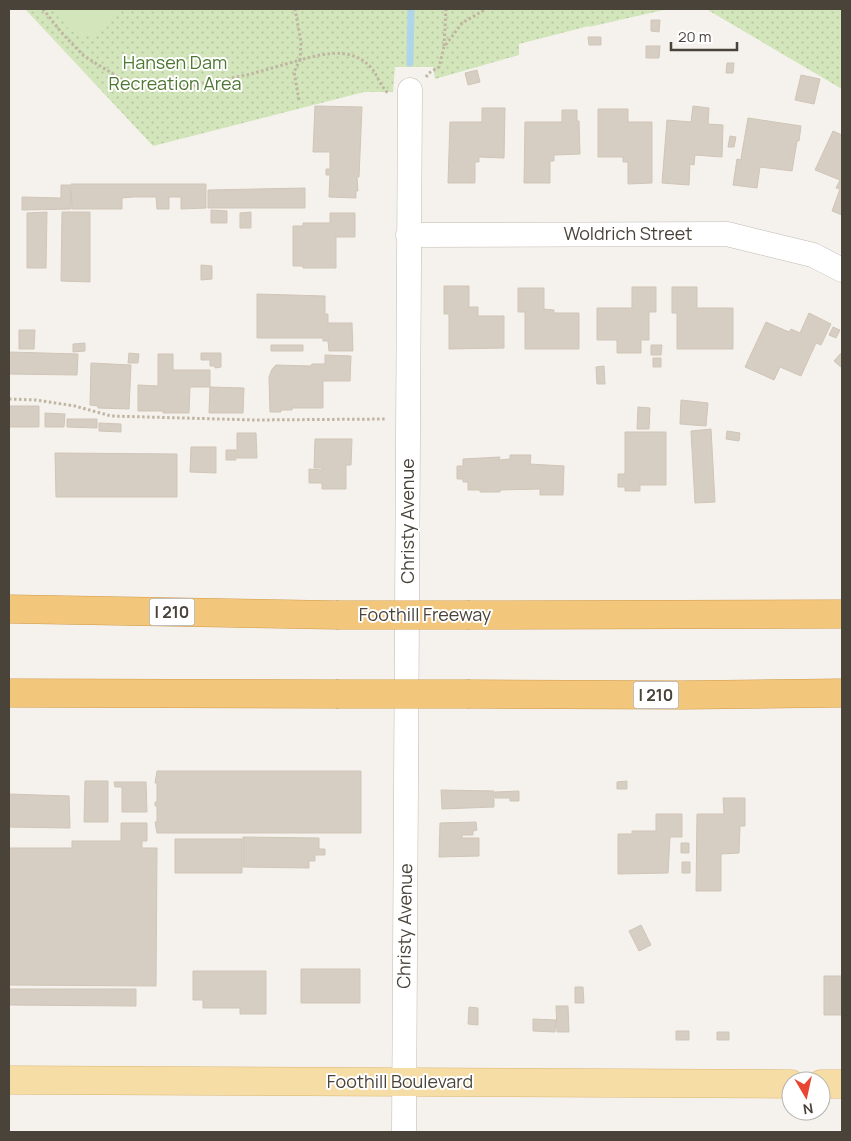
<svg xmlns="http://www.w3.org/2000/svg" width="851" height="1141" font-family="Manrope,sans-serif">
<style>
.grass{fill:url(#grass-dots)}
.pitch{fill:#d3e5ba}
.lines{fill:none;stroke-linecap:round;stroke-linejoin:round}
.stream{stroke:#afd5eb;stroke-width:7}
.building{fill:#d6cec3;stroke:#d0c5b7}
.street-casing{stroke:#c0bab0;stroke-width:25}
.primary-casing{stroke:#dbb875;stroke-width:29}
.highway-casing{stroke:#d19b4b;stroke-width:29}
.path{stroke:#c0b5a2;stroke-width:3;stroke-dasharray:2.5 2.5;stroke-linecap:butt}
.street{stroke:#fff;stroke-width:24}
.primary{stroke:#f6dca5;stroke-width:28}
.highway{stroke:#f2c67b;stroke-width:28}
.highway-bridge-casing{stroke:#d19b4b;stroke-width:29;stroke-linecap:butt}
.highway-bridge{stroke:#f2c67b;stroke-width:28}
.labels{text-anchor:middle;stroke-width:4;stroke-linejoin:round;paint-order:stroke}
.shield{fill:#fff;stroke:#807b75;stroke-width:1}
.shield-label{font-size:16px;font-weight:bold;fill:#49433a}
.park-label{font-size:18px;fill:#4e7732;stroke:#fff}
.street-label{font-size:18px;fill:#49433a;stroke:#fff}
</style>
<defs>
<pattern id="grass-dots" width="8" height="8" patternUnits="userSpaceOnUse" patternTransform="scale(1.25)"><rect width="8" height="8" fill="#d3e5ba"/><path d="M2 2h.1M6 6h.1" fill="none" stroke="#b7c6a1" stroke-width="1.8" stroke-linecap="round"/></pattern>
</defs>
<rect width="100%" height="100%" fill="#f5f2ed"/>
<!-- grass -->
<path class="grass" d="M25,9H668L589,27V26L519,44V55L435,79L433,67H395L393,92H364L153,146Z
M706,9H842V89Z"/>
<!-- pitch -->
<path class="pitch" d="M59,9H116C113,40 65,48 59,9Z"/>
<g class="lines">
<!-- stream -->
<path class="stream" d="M410,63L411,9"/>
</g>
<!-- building -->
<path class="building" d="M651,20H660L659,32L651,31Z
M588,37H601V45H589Z
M646,46H660L659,58H646Z
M727,63H734L733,73H726Z
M477,70L480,82L468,85L465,73Z
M801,75L820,79L814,104L795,100Z
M315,106L362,107L359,177H357L358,191H356V198L329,197L330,175H326V169H330V152H313Z
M693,106L709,108L708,124L723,125L722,157L695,155L694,165L690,164L689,185L662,183L667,120L691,122Z
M482,108H505L504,158L479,157V162H475V183H448L450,122H482Z
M598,109H628V122H652V183L628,184V162H623V157H598Z
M562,110H577V121H579L580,154L554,155V161H550V183H524L525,122H562Z
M748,118L801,126L799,141H797L792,171L760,167L757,188L733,185L737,159L742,160L741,158Z
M833,131L842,135V215L832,211L840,189L836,188L840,180L815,170Z
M730,136L736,137L734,147H728Z
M71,184H206V208L181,209V197H169V209H157L156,197H133L122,198V209H72Z
M61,185H70L71,209L22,210V197L61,198Z
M305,188V208H208V190Z
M211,210L227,211V223H211Z
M47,212L46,268H27V213Z
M62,212H90V282L61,281Z
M251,212V228H240V213Z
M330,213H355V237H336V268H303V266H293V226H303V223H330Z
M201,265L212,266V279L201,280Z
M444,286H469V307H478V316H504V348L449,349V314H444Z
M632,287H656V312H649V340H641V353H617V340H597V308H632Z
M672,287H697V308H733V349H677V313H672Z
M518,288H544V309L554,310V313H579V349H525V312H518Z
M257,294L325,296V314H328V323H352L353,351H329L328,341H323V338H257Z
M809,313L831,324L821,345L816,343L801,376L780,367L774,380L745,367L766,322L789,332L791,329L800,333Z
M833,327L840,330L836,338L829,335Z
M19,330H35L34,349H19Z
M85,343V351L73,352V344Z
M271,345H303V351H271Z
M651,345H662L661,355H651Z
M9,352L78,354L77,375L9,374Z
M842,352V368L834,361Z
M129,353L139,354L138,363H128Z
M201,353H221V367L215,368V366H210V360H201Z
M158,354H173V370H210V387H190L189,413H163V411H138V385L158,386Z
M325,355L351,356L350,381H323V408H292V410H281V412H270L269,377L272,369L276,365L311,366L312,364H325Z
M653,358H661V367H653Z
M91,363L131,365L129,409L98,408V406L90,405Z
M604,366L605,384H597L596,367Z
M210,387L244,388L243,413H209Z
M681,400L708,403L706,426L680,424Z
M9,406H39V427H9Z
M638,407L650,408L649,429H637Z
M45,413L65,414L64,427H45Z
M67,419H97V428L67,427Z
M99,423L121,424V432L99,431Z
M711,429L715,502L695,503L691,431Z
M727,431L740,433L739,441L726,439Z
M625,432H666V485H640V491H625V487H618V474H625Z
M237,433H256L257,458H237Z
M315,439H352L351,465H346V489H322V483H309V469L322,470V468H314Z
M191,447H216V473L190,472Z
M226,450H236V460H226Z
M55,453L177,454V497H56Z
M510,455H531L530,464L564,466L563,495H540V489L500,490V492H480V490H468V482H463V479H457V466H463V459L500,457L499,460L510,459Z
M157,771H361V833H157L155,822H157V806H155V802H157V783H155Z
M85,781H108V822H84Z
M627,781V789H617V782Z
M114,782H146L147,812H122V787H115Z
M441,790L494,791V807L442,809Z
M519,791V801H510V798H495V792Z
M9,794L69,796L70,828L9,827Z
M723,798H745V826H740L739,853L721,854V891H696L697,814H724Z
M656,814H682V837H670L668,873L618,874V834H632V831H656Z
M476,822L477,830L473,831V835H462V838H479V856L439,857L440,823Z
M121,823H147V841H142V848H157L156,986L9,985V848H72V841H121Z
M243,837L319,838V849H325V855H315V861H309V868L243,867Z
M175,839H242V873H175Z
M681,843H689V853H681Z
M682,862H690V873H682Z
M641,925L651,945L639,951L629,931Z
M301,969H360V1003H301Z
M193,971H266V1014H240V1008H203V1000H193Z
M824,976H842V1015H824Z
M575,987H583L584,1003H575Z
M9,989H136V1006L9,1005Z
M556,1006H568L569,1032H557Z
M469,1007L478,1008V1025L468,1024Z
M533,1019L556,1020L555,1032L533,1031Z
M676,1031H689V1040H676Z
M717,1032H729V1040H717Z"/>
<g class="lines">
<!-- street casing -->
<g class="street-casing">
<path id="street" d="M408,235L727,234L813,255L842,270
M404,1132L410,90"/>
</g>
<!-- primary casing -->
<g class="primary-casing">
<path id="primary" d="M9,1080L791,1084
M821,1084H842"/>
</g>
<!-- highway casing -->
<g class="highway-casing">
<path id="highway" d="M9,609L336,615
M470,615L842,614
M9,693L336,694
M470,694L682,695L842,693"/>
</g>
<!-- path -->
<path class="path" d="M43,9L61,32L84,56L134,87L193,86L251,74L300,60L301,42L295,9
M444,46L446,9
M426,77L429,73L439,67L444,47L462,23L486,9
M299,100L294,72L300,60C325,53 354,46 373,70C378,77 381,87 388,93
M9,399L36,400L75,406L111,416L255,420L386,419"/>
<!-- street -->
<use href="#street" class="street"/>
<!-- primary -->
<use href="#primary" class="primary"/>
<!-- highway -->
<use href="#highway" class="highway"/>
<!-- highway-bridge casing -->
<g class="highway-bridge-casing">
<path id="highway-bridge" d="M336,615H470
M336,694H470"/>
</g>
<!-- highway-bridge -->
<use href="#highway-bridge" class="highway-bridge"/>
</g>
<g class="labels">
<!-- shield labels -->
<g class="shield">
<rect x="149.5" y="598.5" width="45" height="27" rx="4"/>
<rect x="633.5" y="681.5" width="45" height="27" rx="4"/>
</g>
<g class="shield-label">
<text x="172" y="618">I 210</text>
<text x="656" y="701">I 210</text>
</g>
<!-- park labels -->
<g class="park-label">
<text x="175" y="69">Hansen Dam<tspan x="175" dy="21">Recreation Area</tspan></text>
</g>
<!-- street labels -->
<g class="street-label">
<text x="628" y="240">Woldrich Street</text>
<text transform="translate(408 521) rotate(-90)" y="6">Christy Avenue</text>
<text x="425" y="621">Foothill Freeway</text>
<text transform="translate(405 926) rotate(-89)" y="6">Christy Avenue</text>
<text x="400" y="1088">Foothill Boulevard</text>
</g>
</g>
<!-- border -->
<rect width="851" height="1141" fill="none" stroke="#49433a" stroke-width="20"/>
<!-- north arrow -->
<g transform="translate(806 1096) rotate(171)"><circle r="24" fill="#ffffff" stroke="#b6b4b0"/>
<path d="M0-4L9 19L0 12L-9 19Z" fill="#e84631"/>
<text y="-8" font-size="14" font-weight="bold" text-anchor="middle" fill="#49433a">N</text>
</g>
<!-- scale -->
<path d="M671 42v8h66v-8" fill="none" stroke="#49433a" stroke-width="2.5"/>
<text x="678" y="42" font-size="15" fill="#49433a" stroke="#ffffff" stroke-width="4" paint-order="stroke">20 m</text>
</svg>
